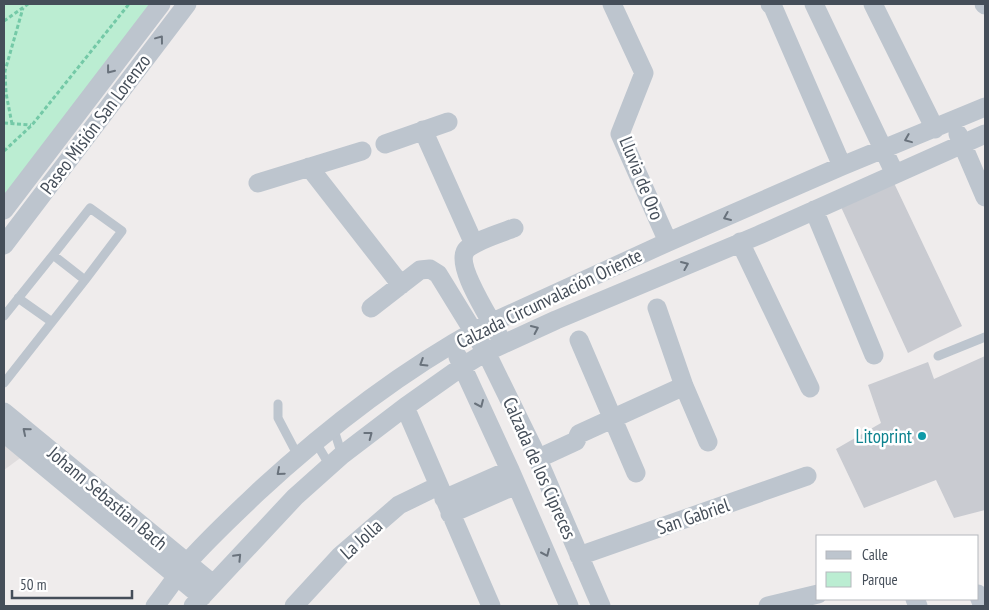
<svg xmlns="http://www.w3.org/2000/svg" width="989" height="610" font-family="'PT Sans Narrow',sans-serif">
<style>
.education{fill:#e0ddde}
.green{fill:#bbedd2}
.building{fill:#c9cbd1}
.lines{fill:none;stroke-linecap:round;stroke-linejoin:round}
.path{stroke:#74c9a7;stroke-width:3;stroke-dasharray:4 2.5;stroke-linecap:butt}
.lane{stroke:#bdc5ce;stroke-width:9}
.street{stroke:#bdc5ce;stroke-width:19}
.oneway{stroke:#69727c}
.culture-dot{fill:#0f9aa8;stroke:#fff;stroke-width:2}
.labels{text-anchor:middle;stroke-width:5;stroke-linejoin:round;paint-order:stroke}
.street-label{font-size:19px;fill:#454e59;stroke:#fff}
.culture-label{font-size:19px;fill:#0d838f;stroke:#fff;text-anchor:end}
</style>
<rect width="100%" height="100%" fill="#efecec"/>
<!-- education -->
<path class="education" d="M4,441L23,456L4,470Z"/>
<!-- green -->
<path class="green" d="M4,4H154L4,198Z"/>
<!-- building -->
<path class="building" d="M894,183L962,326L908,353L841,207Z
M985,356V510L954,518L936,480L864,508L836,449L881,423L868,385L928,362L934,379Z"/>
<g class="lines">
<!-- path -->
<path class="path" d="M4,21L28,4
M4,123L31,125
M12,124L6,93L5,71L23,8
M4,151L32,125L129,4"/>
<!-- lane -->
<path class="lane" d="M53,255L90,208L122,231L85,280
M18,298L52,322
M4,316L53,255L85,280L4,383
M938,356L985,337
M278,404V418L298,456
M333,427L342,455
M315,441L330,466"/>
<!-- street -->
<path class="street" d="M612,4L644,73L620,134L668,242
M770,4L773,7L842,166
M814,4L895,174
M873,4L935,129
M984,4L985,5
M423,130L474,244
M958,134L985,197
M385,144L448,122
M309,167L401,285
M258,183L362,151
M4,210L161,4
M814,210L874,355
M740,242L810,388
M4,245L187,4
M371,308L420,270L430,269L438,274L486,352L533,448L601,606
M657,308L684,386L708,442
M498,334C490,318 453,263 467,249C477,240 501,233 514,228
M579,340L636,473
M458,357L510,470L569,606
M405,407L491,606
M4,412L213,584
M4,433L202,597
M537,459L576,441L579,434L684,386
M444,499L510,470
M450,514L516,485
M579,556L807,476
M978,594L983,606
M915,599L918,606
M155,606C166,592 176,577 187,563C209,538 233,516 257,493C325,430 398,373 480,328L668,242L842,166L985,107
M193,606L295,497L342,455L405,407L463,366L486,352L556,320L759,235L985,134
M294,606L340,556L399,505L438,486
M768,606L818,594"/>
</g>
<!-- one-way arrows -->
<defs><path id="oneway-chevron" d="M-2-3.5L2.5 0L-2 3.5" fill="none" stroke-width="1.6" stroke-linecap="round" stroke-linejoin="round" transform="scale(1.25)"/></defs>
<g class="oneway">
<use href="#oneway-chevron" transform="translate(160 39) rotate(-53)"/>
<use href="#oneway-chevron" transform="translate(110 70) rotate(128)"/>
<use href="#oneway-chevron" transform="translate(908 139) rotate(158)"/>
<use href="#oneway-chevron" transform="translate(727 217) rotate(157)"/>
<use href="#oneway-chevron" transform="translate(685 265) rotate(-23)"/>
<use href="#oneway-chevron" transform="translate(535 329) rotate(-25)"/>
<use href="#oneway-chevron" transform="translate(423 363) rotate(148)"/>
<use href="#oneway-chevron" transform="translate(480 404) rotate(66)"/>
<use href="#oneway-chevron" transform="translate(26 431) rotate(-140)"/>
<use href="#oneway-chevron" transform="translate(369 435) rotate(-37)"/>
<use href="#oneway-chevron" transform="translate(280 472) rotate(139)"/>
<use href="#oneway-chevron" transform="translate(546 553) rotate(66)"/>
<use href="#oneway-chevron" transform="translate(238 557) rotate(-46)"/>
</g>
<!-- markers -->
<circle class="culture-dot" cx="922" cy="436" r="5"/>
<g class="labels">
<!-- street labels -->
<g class="street-label">
<text transform="translate(95 124) rotate(-53)" y="7">Paseo Misión San Lorenzo</text>
<text transform="translate(642 178) rotate(68)" y="7">Lluvia de Oro</text>
<text transform="translate(549 298) rotate(-26)" y="7">Calzada Circunvalación Oriente</text>
<text transform="translate(540 468) rotate(66)" y="7">Calzada de los Cipreces</text>
<text transform="translate(108 498) rotate(40)" y="7">Johann Sebastian Bach</text>
<text transform="translate(693 516) rotate(-19)" y="7">San Gabriel</text>
<text transform="translate(361 539) rotate(-42)" y="7">La Jolla</text>
</g>
<!-- culture labels -->
<g class="culture-label">
<text x="912" y="443">Litoprint</text>
</g>
</g>
<!-- border -->
<rect width="989" height="610" fill="none" stroke="#454e59" stroke-width="10"/>
<!-- legend -->
<rect x="816" y="535" width="162" height="65" fill="#ffffff" stroke="#b5b8bd"/>
<rect x="826" y="551" width="25" height="8" fill="#bdc5ce" stroke="#b5b8bd"/>
<text x="862" y="560" font-size="15" fill="#454e59">Calle</text>
<rect x="826" y="572" width="25" height="15" fill="#bbedd2" stroke="#b5b8bd"/>
<text x="862" y="585" font-size="15" fill="#454e59">Parque</text>
<!-- scale -->
<path d="M12 590v8h120v-8" fill="none" stroke="#454e59" stroke-width="2.5"/>
<text x="20" y="590" font-size="15" fill="#454e59" stroke="#ffffff" stroke-width="4" paint-order="stroke">50 m</text>
</svg>
